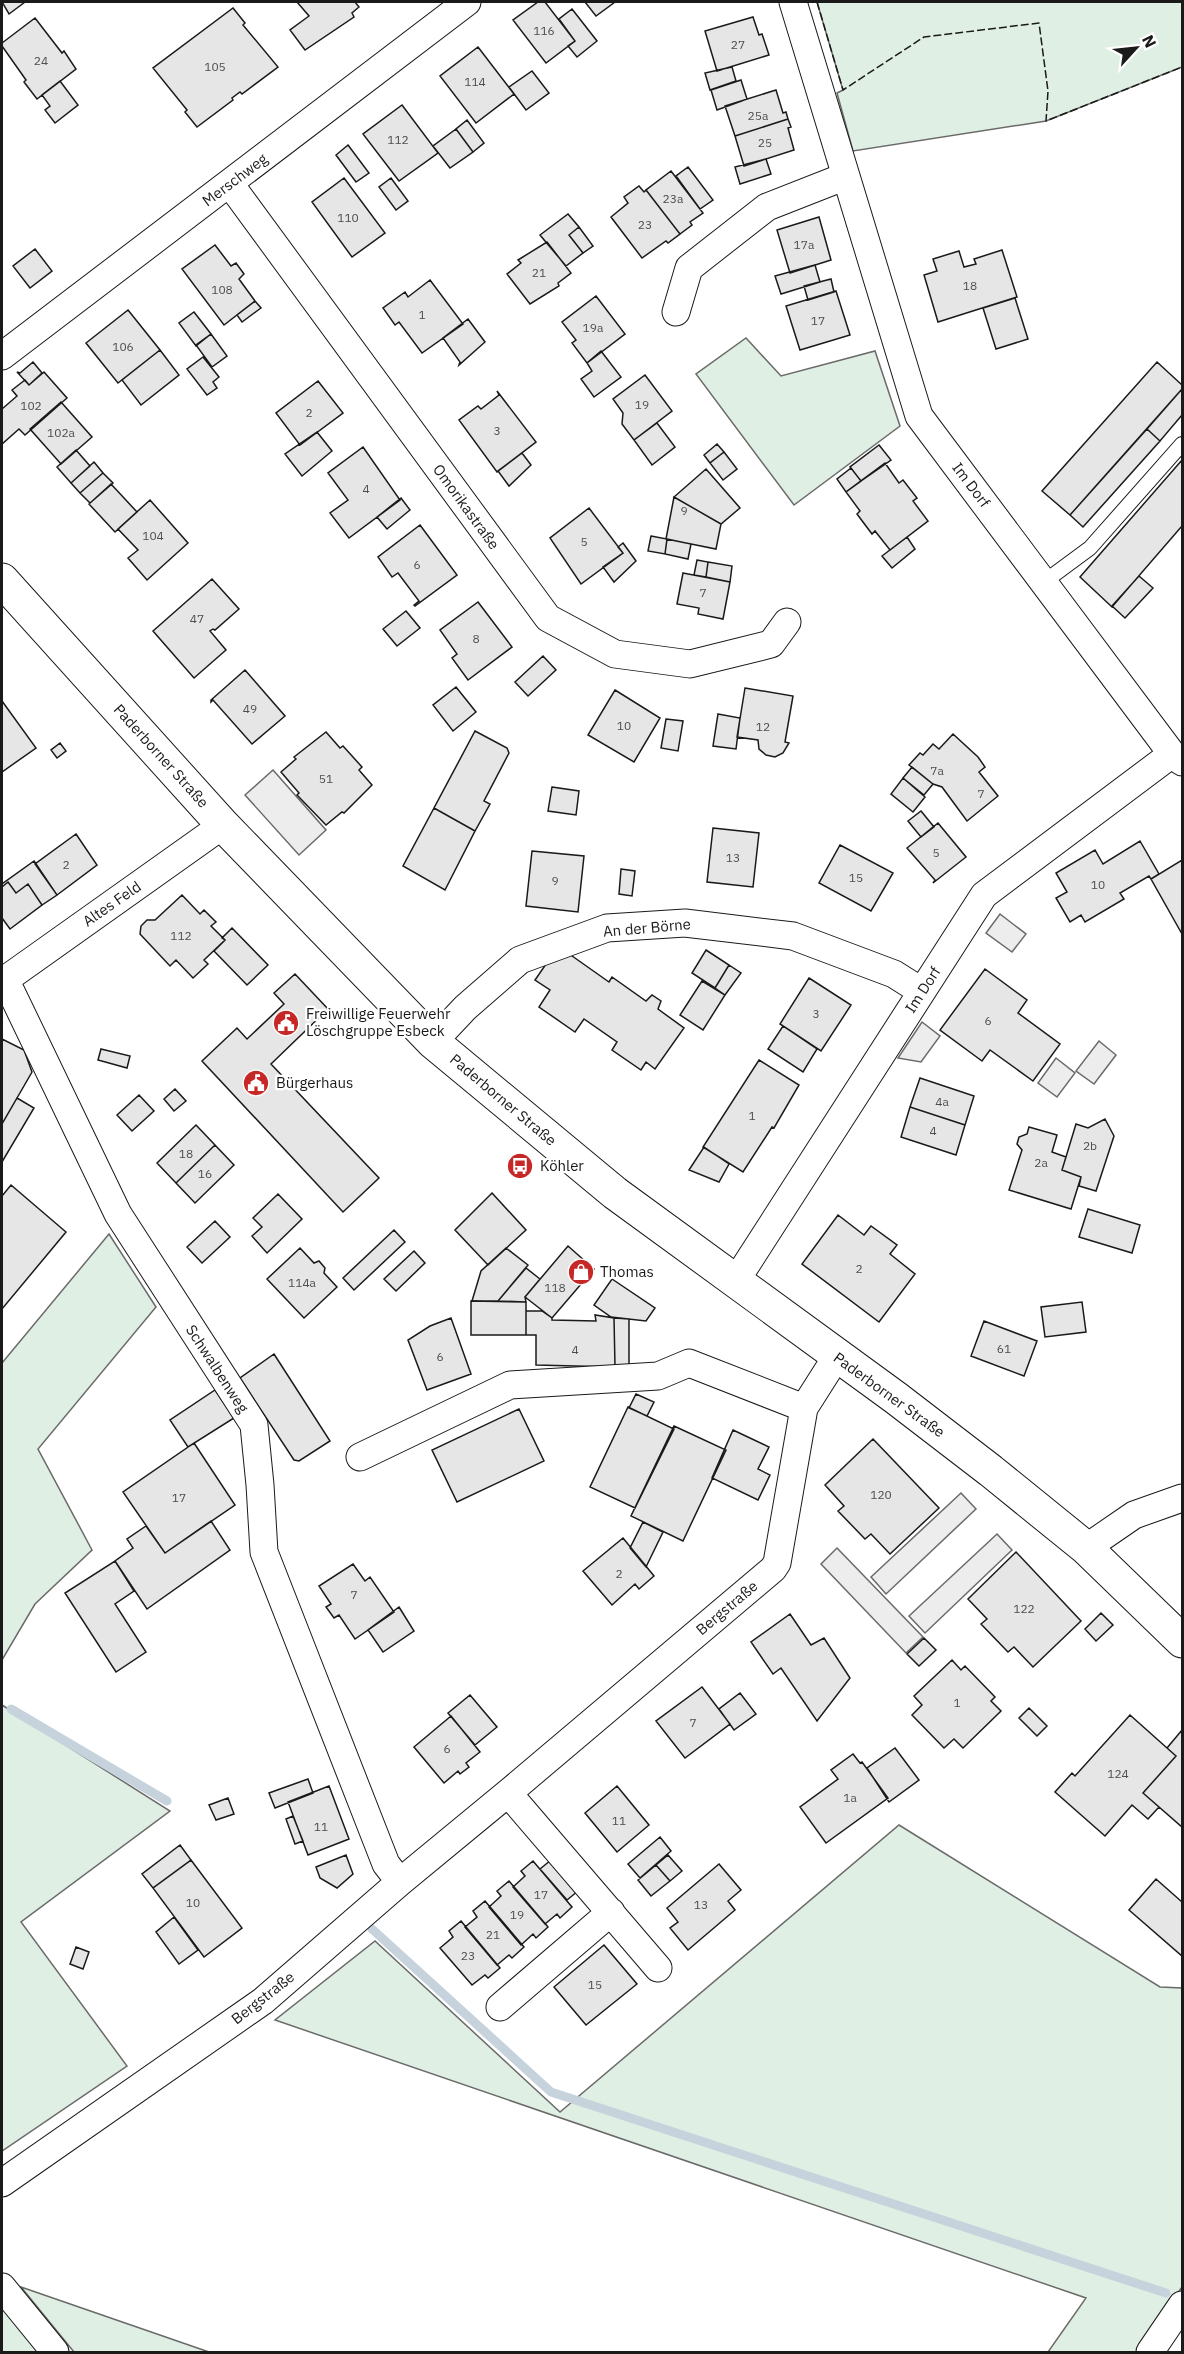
<svg xmlns="http://www.w3.org/2000/svg" width="1184" height="2354" font-family="'IBM Plex Sans',sans-serif">
<style>
.green{fill:#e0efe3;stroke:#6a6a6a;stroke-width:1.5}
.parking{fill:#ededed;stroke:#6a6a6a;stroke-width:1.5}
.lines{fill:none;stroke-linecap:round;stroke-linejoin:round}
.stream{stroke:#c6d2dc;stroke-width:9}
.building{fill:#e6e6e6;stroke:#1a1a1a;stroke-width:1.5}
.lane-casing{stroke:#1a1a1a;stroke-width:16}
.street-casing{stroke:#1a1a1a;stroke-width:29}
.secondary-casing{stroke:#1a1a1a;stroke-width:35}
.lane{stroke:#fff;stroke-width:14}
.street{stroke:#fff;stroke-width:27}
.secondary{stroke:#fff;stroke-width:33}
.fence{stroke:#1a1a1a;stroke-width:1.5;stroke-dasharray:8 3;stroke-linecap:butt}
.labels{text-anchor:middle;stroke-width:4.5;stroke-linejoin:round;paint-order:stroke}
.number-label{font-size:12px;fill:#4d4d4d}
.street-label{font-size:15px;fill:#1a1a1a;stroke:#fff}
.poi-label{font-size:15px;fill:#1a1a1a;stroke:#fff;text-anchor:start}
</style>
<rect width="100%" height="100%" fill="#fff"/>
<!-- green -->
<path class="green" d="M817,2H1182V67L1046,121L853,151L837,93L843,90Z
M746,338L781,376L875,351L900,426L794,505L696,374Z
M109,1234L156,1307L38,1449L92,1550L35,1604L2,1660V1363Z
M2,1705L170,1811L21,1922L127,2066L2,2151Z
M899,1825L1160,1987L1182,1988V2287L1136,2352H1048L1086,2298L275,2020L375,1941L560,2112Z
M21,2287L209,2352H74Z
M2,2301L43,2352H2Z"/>
<!-- parking -->
<path class="parking" d="M273,770L326,830L299,855L245,795Z
M1000,914L1026,934L1012,952L986,933Z
M922,1022L940,1036L921,1062L898,1058Z
M1099,1041L1116,1055L1094,1084L1076,1071Z
M1056,1058L1075,1073L1057,1097L1038,1083Z
M961,1493L976,1509L886,1594L871,1577Z
M997,1534L1012,1550L925,1633L909,1616Z
M837,1548L923,1637L906,1653L821,1564Z"/>
<g class="lines">
<!-- stream -->
<path class="stream" d="M11,1709L167,1801
M372,1929L551,2092L1166,2293"/>
</g>
<!-- building -->
<path class="building" d="M2,2H25L9,14Z
M297,2H355L359,7L352,13L354,17L305,50L290,30L309,16Z
M538,2H545L575,41L546,63L513,20Z
M585,2H615L596,16Z
M233,8L245,23L243,25L278,67L242,94L240,92L232,98L233,100L197,127L185,112L187,110L153,68Z
M572,9L597,41L577,57L568,46L575,41L559,19Z
M753,17L759,35L762,34L769,55L717,71L705,31Z
M35,18L62,53L64,51L76,69L37,99L24,82L26,80L2,46V43Z
M478,47L514,94L476,123L440,76Z
M732,67L736,81L710,90L705,73Z
M532,71L549,93L526,110L509,87Z
M741,80L747,99L717,110L711,90Z
M60,81L78,105L55,123L45,110L50,106L42,95Z
M776,90L783,113L786,112L788,119L735,136L725,106Z
M402,105L438,153L399,181L363,134Z
M788,119L791,127L788,128L794,150L744,166L735,136Z
M467,120L484,143L473,152L456,129Z
M456,129L473,152L450,168L433,146Z
M348,145L369,173L356,182L336,155Z
M766,159L771,174L740,184L735,167Z
M688,167L713,200L700,209L676,176Z
M671,171L703,213L690,222L692,225L680,234L646,190Z
M344,178L385,233L352,257L312,202Z
M391,178L408,201L396,210L379,187Z
M639,186L644,192L646,190L680,234L668,243L666,241L642,258L611,217L628,203L624,197Z
M568,214L579,227L569,235L583,253L566,266L540,235Z
M819,217L831,260L790,273L777,230Z
M579,227L593,246L583,253L569,235Z
M547,242L571,273L558,283L559,286L530,304L507,274L521,263L518,260Z
M215,245L231,266L236,263L244,274L239,279L255,301L224,325L182,269Z
M35,249L52,271L30,288L13,266Z
M1002,250L1017,297L938,322L924,275L937,271L933,259L959,251L964,267L976,264L974,259Z
M815,265L820,282L781,294L775,276Z
M831,279L834,292L808,300L804,286Z
M430,280L463,324L422,353L399,322L395,325L383,308L405,292L408,297Z
M836,291L850,335L800,350L786,306Z
M596,296L625,334L587,363L572,343L576,340L562,322Z
M1015,298L1028,339L996,349L983,308Z
M255,301L261,308L242,322L237,315Z
M128,310L160,350L118,383L86,343Z
M194,312L211,334L196,346L179,323Z
M468,319L485,342L459,365L460,362L443,338Z
M211,334L227,356L212,367L196,345Z
M160,350L179,375L141,405L122,380Z
M601,351L621,377L594,397L581,379L592,371L587,363Z
M203,357L219,377L213,382L217,388L207,395L187,369Z
M33,362L42,373L29,385L17,372L20,373Z
M1157,362L1182,385V389L1070,515L1042,491Z
M44,372L67,398L25,435L19,429L2,444V409L17,396L12,390L25,380L29,385Z
M645,375L672,411L634,440L622,424L623,413L613,399Z
M318,381L343,413L300,445L276,413Z
M1182,389V415L1160,441L1147,429Z
M497,391L536,442L497,472L459,420L478,406L481,409L499,395Z
M61,402L92,437L61,464L30,429Z
M657,423L675,447L652,465L634,440Z
M1147,429L1160,441L1083,527L1070,515Z
M317,432L332,451L302,476L285,454Z
M717,444L724,452L710,463L704,455Z
M879,445L891,460L861,481L850,467Z
M363,447L400,500L349,538L330,513L348,500L328,473Z
M76,450L90,466L71,483L57,467Z
M724,452L737,469L723,480L710,463Z
M522,453L531,465L509,486L498,471Z
M1182,460V526L1112,607L1080,577Z
M94,462L103,473L80,493L71,483Z
M885,463L899,483L903,480L917,498L913,501L928,521L890,550L875,531L872,534L857,514L860,511L846,492Z
M851,468L861,481L846,492L837,479Z
M706,469L740,508L721,524L674,497Z
M103,473L113,483L90,503L80,493Z
M111,484L137,512L115,532L89,504Z
M674,497L721,524L716,549L666,539Z
M401,498L410,510L387,529L377,517Z
M150,500L188,543L147,580L128,558L138,550L118,529Z
M589,508L623,553L581,584L550,538Z
M420,525L457,575L415,606L414,605L419,601L398,573L392,577L378,557Z
M651,536L667,539L665,554L648,551Z
M907,537L915,549L892,568L882,556Z
M667,539L691,544L688,559L665,554Z
M623,543L636,561L614,582L603,567L623,553L618,547Z
M697,560L708,562L706,577L694,575Z
M708,562L732,566L730,582L706,577Z
M683,573L730,582L723,619L698,614L699,608L677,604Z
M1139,576L1153,588L1125,618L1112,606Z
M212,579L239,609L215,630L213,629L210,631L226,650L194,678L153,631Z
M478,602L512,647L468,680L452,658L457,654L440,630Z
M406,611L420,628L397,646L383,629Z
M543,656L556,670L528,696L515,682Z
M245,670L285,716L252,744L213,700L211,702V700Z
M456,687L476,712L453,731L433,705Z
M745,688L793,696L785,742L789,743L783,753L775,757L766,755L759,749L758,740L737,737Z
M615,690L660,718L634,762L588,735Z
M2,701L36,748L2,772Z
M718,714L740,718L736,749L713,746Z
M666,719L683,721L678,751L661,748Z
M475,731L507,748L509,753L484,801L490,804L475,831L434,808Z
M326,732L340,748L343,746L362,767L359,770L372,785L344,813L342,812L326,825L297,795L299,793L281,772L296,759L294,757Z
M953,734L978,757L985,767L979,772L998,796L967,821L942,787L933,784L909,765L920,753L923,755L933,744L939,749Z
M60,743L66,751L57,758L51,750Z
M912,767L933,784L924,795L903,778Z
M903,778L925,797L913,812L891,794Z
M552,787L579,791L576,815L548,811Z
M434,808L475,831L445,890L403,866Z
M921,811L934,827L921,837L908,821Z
M938,823L966,857L933,883L935,880L907,848Z
M713,828L759,833L753,887L707,882Z
M76,834L97,865L57,895L35,864Z
M1140,841L1159,874L1151,879L1149,876L1120,893L1124,899L1085,922L1081,915L1070,922L1056,898L1067,892L1056,873L1095,850L1103,864Z
M840,845L893,873L871,911L819,883Z
M532,851L584,856L578,912L526,906Z
M1182,860V934L1151,879Z
M34,861L57,895L42,905L28,884L16,893L8,882L2,887V884Z
M621,869L635,871L632,896L619,894Z
M8,882L16,893L28,884L42,905L10,929L2,918V887Z
M182,895L200,914L204,910L216,922L211,926L225,940L204,960L208,964L193,978L176,960L170,966L140,934L141,926L147,920H155Z
M232,928L268,965L247,985L214,951L225,940L222,938Z
M706,950L729,965L715,988L692,973Z
M565,951L609,982L612,977L646,1001L652,995L661,1001L658,1009L684,1028L655,1069L646,1062L641,1070L612,1050L617,1042L584,1019L575,1032L539,1007L550,990L535,980L553,954Z
M729,965L741,973L725,995L715,988Z
M985,969L1027,1000L1018,1013L1060,1044L1033,1081L990,1050L982,1061L940,1030Z
M295,974L328,1009L271,1064L379,1178L343,1212L202,1061L237,1028L247,1039L284,1004L274,993Z
M809,978L851,1005L821,1051L780,1024Z
M702,981L725,995L703,1030L680,1015Z
M783,1026L817,1049L803,1072L768,1049Z
M2,1039L24,1050L32,1072L2,1124Z
M101,1049L130,1056L127,1068L98,1060Z
M759,1060L799,1085L774,1128L772,1127L743,1172L703,1147Z
M920,1078L974,1096L965,1125L910,1107Z
M175,1089L186,1101L174,1111L164,1099Z
M139,1095L154,1111L132,1131L117,1115Z
M17,1098L34,1108L2,1162V1124Z
M910,1107L965,1125L956,1155L901,1137Z
M1105,1119L1114,1136L1096,1191L1079,1186L1081,1177L1062,1170L1076,1124L1088,1128Z
M196,1125L215,1145L176,1183L157,1163Z
M1029,1127L1057,1135L1052,1152L1066,1157L1062,1170L1081,1177L1071,1209L1009,1190L1022,1150L1017,1144L1019,1137L1027,1134Z
M215,1145L234,1165L195,1203L176,1183Z
M704,1147L729,1164L719,1182L689,1170Z
M11,1185L66,1232L2,1309V1196Z
M492,1193L526,1230L488,1265L455,1230Z
M278,1194L302,1219L267,1253L252,1236L262,1227L253,1218Z
M1088,1209L1140,1225L1132,1253L1079,1237Z
M838,1215L864,1235L871,1226L897,1245L890,1254L915,1274L879,1322L802,1264Z
M215,1221L230,1237L202,1263L187,1247Z
M394,1230L405,1242L354,1290L343,1278Z
M568,1246L594,1269L552,1318L525,1297Z
M300,1248L314,1263L319,1261L325,1268L324,1273L337,1287L304,1318L267,1279Z
M506,1248L528,1265L498,1301H472L481,1271Z
M414,1251L425,1263L396,1291L384,1279Z
M526,1268L540,1279L525,1297L526,1302L498,1301Z
M612,1279L655,1308L646,1321L611,1317L594,1305Z
M471,1301L526,1302V1335H471Z
M1082,1302L1086,1332L1045,1337L1041,1307Z
M526,1311H542L552,1318V1320L596,1321L595,1315L614,1318L615,1367L536,1365V1335H526Z
M451,1318L471,1374L427,1390L408,1340L430,1326Z
M614,1318L629,1319V1368L615,1367Z
M984,1321L1037,1341L1024,1376L971,1356Z
M274,1354L330,1441L299,1461L294,1460L240,1378Z
M215,1390L234,1418L188,1447L170,1420Z
M636,1394L654,1402L647,1416L629,1408Z
M628,1407L674,1429L635,1508L590,1487Z
M519,1409L544,1461L457,1502L432,1450Z
M674,1426L726,1450L683,1541L631,1516Z
M733,1430L769,1447L758,1469L770,1475L758,1500L712,1478Z
M873,1439L939,1508L890,1554L871,1534L865,1539L838,1511L844,1506L825,1485Z
M194,1443L235,1505L165,1553L123,1492Z
M211,1521L230,1550L147,1609L115,1561L133,1548L127,1539L146,1526L165,1553Z
M643,1522L663,1532L646,1567L630,1548Z
M623,1538L654,1576L639,1589L635,1584L612,1605L583,1571Z
M1016,1552L1081,1621L1033,1667L1014,1647L1008,1652L981,1624L987,1619L968,1599Z
M115,1561L134,1591L115,1604L146,1652L116,1672L65,1593Z
M353,1564L365,1581L370,1577L394,1612L355,1639L339,1615L334,1618L326,1607L331,1604L319,1586Z
M399,1607L414,1631L383,1652L368,1630Z
M1101,1613L1113,1625L1096,1641L1085,1629Z
M790,1614L811,1645L824,1638L850,1678L817,1721L781,1668L773,1674L751,1642Z
M924,1638L936,1650L919,1666L907,1654Z
M952,1660L961,1670L965,1666L995,1697L991,1701L1001,1711L963,1748L954,1739L944,1748L912,1715L922,1705L914,1696Z
M702,1687L730,1724L685,1758L656,1721Z
M740,1693L756,1714L734,1730L719,1709Z
M470,1695L497,1727L475,1745L448,1713Z
M1029,1708L1047,1726L1037,1736L1019,1718Z
M1130,1715L1176,1756L1143,1793L1159,1807L1148,1819L1132,1805L1105,1836L1055,1792L1072,1773L1075,1776Z
M451,1716L480,1752L466,1763L469,1767L460,1774L458,1771L444,1783L414,1747Z
M1182,1730V1827L1143,1793L1176,1756L1167,1748Z
M895,1748L919,1780L889,1802L867,1768Z
M853,1754L860,1763L862,1762L888,1798L826,1843L800,1807L838,1779L831,1770Z
M308,1779L313,1793L275,1808L269,1793Z
M329,1786L349,1839L308,1855L288,1802Z
M617,1786L649,1825L617,1852L585,1813Z
M228,1798L234,1814L216,1820L209,1805Z
M293,1816L303,1841L295,1844L286,1819Z
M660,1837L671,1851L640,1878L628,1864Z
M180,1845L191,1860L153,1888L142,1874Z
M346,1855L353,1874L337,1888L320,1878L316,1867Z
M668,1855L682,1871L670,1881L656,1865Z
M191,1860L242,1928L204,1957L153,1888Z
M551,1860L578,1891L567,1900L540,1869Z
M533,1861L572,1907L560,1918L557,1914L545,1924L513,1887L525,1876L521,1871Z
M719,1864L741,1890L728,1901L735,1910L688,1950L670,1928L678,1922L667,1908Z
M656,1865L670,1881L651,1896L638,1880Z
M1156,1879L1182,1902V1956L1129,1910Z
M509,1881L548,1927L536,1938L533,1934L521,1945L489,1907L501,1896L497,1891Z
M485,1901L524,1947L512,1958L509,1955L497,1965L465,1927L477,1917L473,1911Z
M174,1917L198,1950L179,1964L156,1932Z
M461,1921L500,1968L488,1978L485,1975L472,1985L440,1948L453,1937L449,1931Z
M604,1945L637,1984L586,2025L554,1987Z
M76,1947L89,1952L83,1969L70,1964Z"/>
<g class="lines">
<!-- lane casing -->
<g class="lane-casing">
<path id="lane" d="M1044,582L1090,548L1182,444"/>
</g>
<!-- street casing -->
<g class="street-casing">
<path id="street" d="M793,2L919,416L1172,754L1182,762
M230,184L548,618L615,654L690,664L771,644L787,622
M676,312L689,268L767,207L846,176
M2,356L467,2
M5,979L118,1214L254,1425L260,1485L264,1552L386,1864L400,1882
M2,982L223,825
M433,1042L465,1008L520,960L607,928L685,923L793,936L894,974L921,991
M735,1282L984,895L1172,754
M360,1457L510,1385L658,1376L689,1363L804,1408
M1086,1548L1134,1515L1182,1498
M508,1793L658,1968
M500,2007L611,1912
M2,2183L263,2001L400,1882L508,1793L773,1569L777,1563L804,1408L837,1356
M2,2287L55,2352
M1150,2352L1182,2305"/>
</g>
<!-- secondary casing -->
<g class="secondary-casing">
<path id="secondary" d="M2,580L223,825L433,1042L615,1193L896,1398L991,1471L1086,1548L1182,1641"/>
</g>
<!-- lane -->
<use href="#lane" class="lane"/>
<!-- street -->
<use href="#street" class="street"/>
<!-- secondary -->
<use href="#secondary" class="secondary"/>
<!-- fence -->
<path class="fence" d="M817,2L843,90L924,37L1039,23L1048,91L1046,121L1182,67"/>
</g>
<!-- icons -->
<defs>
<g id="civic-disc" transform="scale(1.35)"><circle r="9.5" fill="#c62828" stroke="#fff"/><path d="M-.6-6.5H3V-4.5H.6V-3L4-1V1h2V6H-6V1h2V-1L-.6-3ZM-1.2 2.5V6h2.4V2.5Z" fill="#fff"/></g>
<g id="bus-disc" transform="scale(1.35)"><circle r="9.5" fill="#c62828" stroke="#fff"/><path d="M-5-6H5V4H4V6H2V4H-2V6H-4V4H-5ZM-3.5-4V0h7V-4ZM-3.5 1.2v1.5H-2V1.2ZM2 1.2v1.5H3.5V1.2Z" fill="#fff"/></g>
<g id="shop-disc" transform="scale(1.35)"><circle r="9.5" fill="#c62828" stroke="#fff"/><path d="M-5-2.5h2.3a2.7 3.5 0 0 1 5.4 0H5L5.5 6h-11ZM-1.5-2.5h3a1.5 2.3 0 0 0-3 0Z" fill="#fff"/></g>
</defs>
<g fill-rule="evenodd">
<use href="#civic-disc" x="286" y="1023"/>
<use href="#civic-disc" x="256" y="1083"/>
<use href="#bus-disc" x="520" y="1166"/>
<use href="#shop-disc" x="581" y="1272"/>
</g>
<g class="labels">
<!-- number labels -->
<g class="number-label">
<text x="544" y="35">116</text>
<text x="738" y="49">27</text>
<text x="41" y="65">24</text>
<text x="215" y="71">105</text>
<text x="475" y="86">114</text>
<text x="758" y="120">25a</text>
<text x="398" y="144">112</text>
<text x="765" y="147">25</text>
<text x="673" y="203">23a</text>
<text x="348" y="222">110</text>
<text x="645" y="229">23</text>
<text x="804" y="249">17a</text>
<text x="539" y="277">21</text>
<text x="970" y="290">18</text>
<text x="222" y="294">108</text>
<text x="422" y="319">1</text>
<text x="818" y="325">17</text>
<text x="593" y="332">19a</text>
<text x="123" y="351">106</text>
<text x="642" y="409">19</text>
<text x="31" y="410">102</text>
<text x="309" y="417">2</text>
<text x="497" y="435">3</text>
<text x="61" y="437">102a</text>
<text x="366" y="493">4</text>
<text x="684" y="515">9</text>
<text x="153" y="540">104</text>
<text x="584" y="546">5</text>
<text x="417" y="569">6</text>
<text x="703" y="597">7</text>
<text x="197" y="623">47</text>
<text x="476" y="643">8</text>
<text x="250" y="713">49</text>
<text x="624" y="730">10</text>
<text x="763" y="731">12</text>
<text x="937" y="775">7a</text>
<text x="326" y="783">51</text>
<text x="981" y="798">7</text>
<text x="936" y="857">5</text>
<text x="733" y="862">13</text>
<text x="66" y="869">2</text>
<text x="856" y="882">15</text>
<text x="555" y="885">9</text>
<text x="1098" y="889">10</text>
<text x="181" y="940">112</text>
<text x="816" y="1018">3</text>
<text x="988" y="1025">6</text>
<text x="942" y="1106">4a</text>
<text x="752" y="1120">1</text>
<text x="933" y="1135">4</text>
<text x="1090" y="1150">2b</text>
<text x="186" y="1158">18</text>
<text x="1041" y="1167">2a</text>
<text x="205" y="1178">16</text>
<text x="859" y="1273">2</text>
<text x="302" y="1287">114a</text>
<text x="555" y="1292">118</text>
<text x="1004" y="1353">61</text>
<text x="575" y="1354">4</text>
<text x="440" y="1361">6</text>
<text x="881" y="1499">120</text>
<text x="179" y="1502">17</text>
<text x="619" y="1578">2</text>
<text x="354" y="1599">7</text>
<text x="1024" y="1613">122</text>
<text x="957" y="1707">1</text>
<text x="693" y="1727">7</text>
<text x="447" y="1753">6</text>
<text x="1118" y="1778">124</text>
<text x="850" y="1802">1a</text>
<text x="619" y="1825">11</text>
<text x="321" y="1831">11</text>
<text x="541" y="1899">17</text>
<text x="193" y="1907">10</text>
<text x="701" y="1909">13</text>
<text x="517" y="1919">19</text>
<text x="493" y="1939">21</text>
<text x="468" y="1960">23</text>
<text x="595" y="1989">15</text>
</g>
<!-- street labels -->
<g class="street-label">
<text transform="translate(235 180) rotate(-37)" y="5">Merschweg</text>
<text transform="translate(971 485) rotate(53)" y="5">Im Dorf</text>
<text transform="translate(466 507) rotate(54)" y="5">Omorikastraße</text>
<text transform="translate(161 756) rotate(48)" y="5">Paderborner Straße</text>
<text transform="translate(112 904) rotate(-35)" y="5">Altes Feld</text>
<text transform="translate(647 928) rotate(-5)" y="5">An der Börne</text>
<text transform="translate(923 990) rotate(-57)" y="5">Im Dorf</text>
<text transform="translate(503 1100) rotate(40)" y="5">Paderborner Straße</text>
<text transform="translate(217 1369) rotate(57)" y="5">Schwalbenweg</text>
<text transform="translate(889 1395) rotate(36)" y="5">Paderborner Straße</text>
<text transform="translate(727 1608) rotate(-40)" y="5">Bergstraße</text>
<text transform="translate(263 1998) rotate(-38)" y="5">Bergstraße</text>
</g>
<!-- poi labels -->
<g class="poi-label">
<text x="306" y="1019">Freiwillige Feuerwehr<tspan x="306" dy="17">Löschgruppe Esbeck</tspan></text>
<text x="276" y="1088">Bürgerhaus</text>
<text x="540" y="1171">Köhler</text>
<text x="600" y="1277">Thomas</text>
</g>
</g>
<!-- border -->
<rect width="1184" height="2354" fill="none" stroke="#1a1a1a" stroke-width="6"/>
<!-- north arrow -->
<g transform="translate(1136 48) rotate(63)" stroke="#ffffff" stroke-width="4.5" paint-order="stroke">
<path d="M0-4.5L10 22L0 15L-10 22Z" fill="#1a1a1a"/>
<text y="-9" font-size="16" font-weight="bold" text-anchor="middle" fill="#1a1a1a">N</text>
</g>
</svg>
